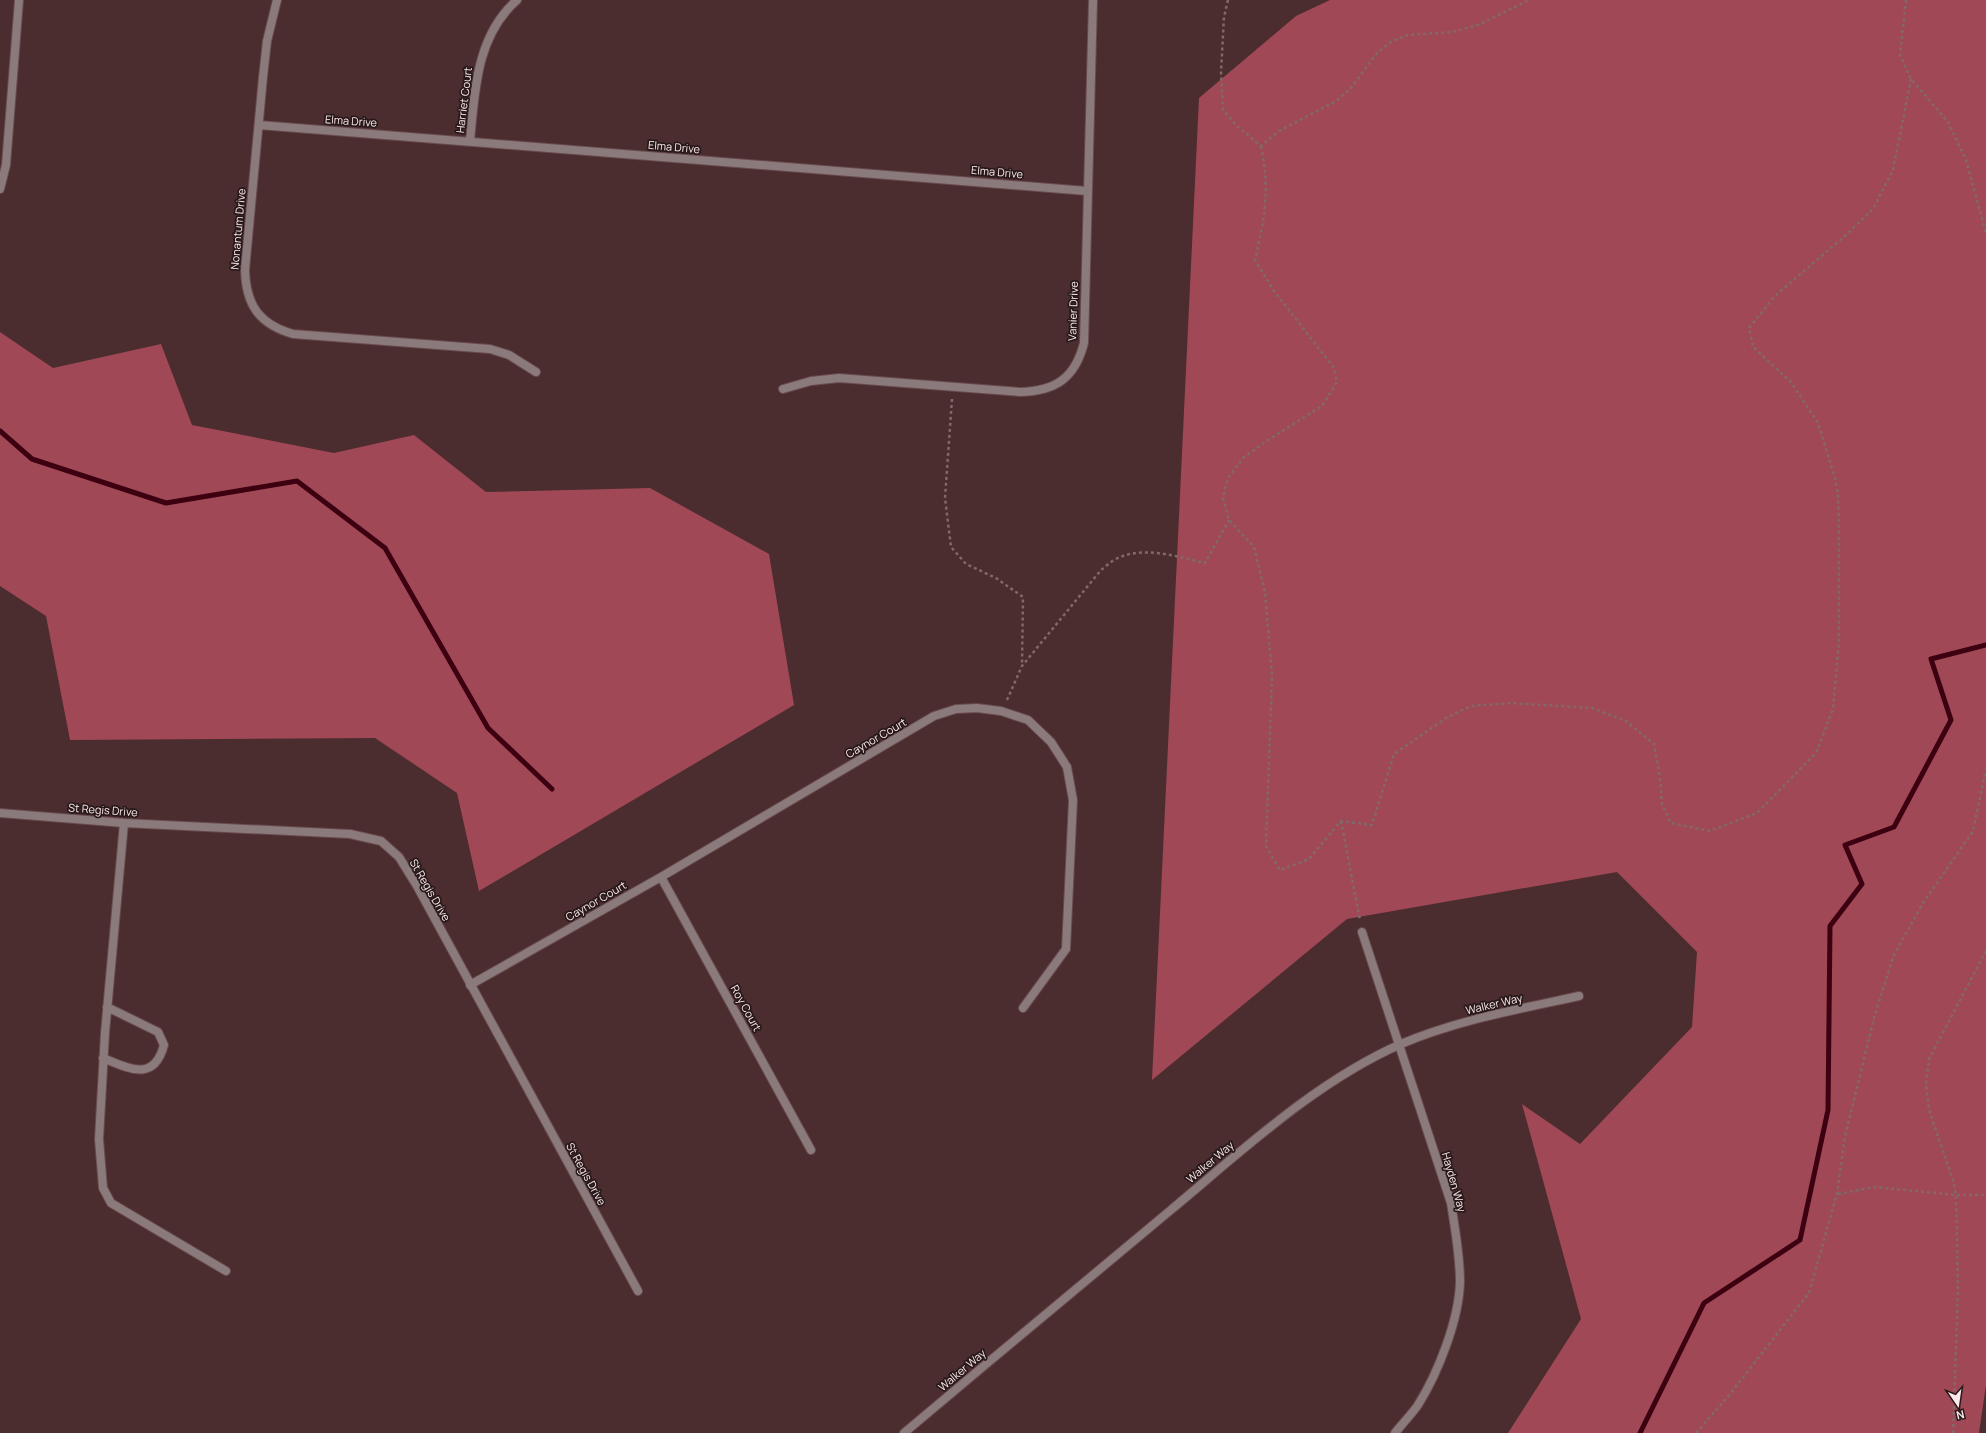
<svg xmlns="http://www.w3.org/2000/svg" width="1986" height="1433" font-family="Manrope,sans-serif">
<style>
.forest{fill:#a04855}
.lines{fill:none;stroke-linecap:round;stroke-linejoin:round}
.stream{stroke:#3d0010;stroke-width:5}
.lane-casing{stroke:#684a4d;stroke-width:10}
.street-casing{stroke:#684a4d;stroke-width:10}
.path{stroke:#83686a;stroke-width:2.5;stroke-dasharray:3 3;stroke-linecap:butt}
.lane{stroke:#8b7a7b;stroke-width:8}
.street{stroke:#8b7a7b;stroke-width:8}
.labels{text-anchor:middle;stroke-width:3.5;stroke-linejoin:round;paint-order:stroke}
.street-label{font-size:11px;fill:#fee9ea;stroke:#27191a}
</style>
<rect width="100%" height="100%" fill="#4b2c2f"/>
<!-- forest -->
<path class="forest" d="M1330,0H1986V1385L1979,1433H1508L1581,1319L1522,1104L1580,1144L1692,1027L1697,952L1617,872L1347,919L1152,1080L1199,98L1296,16Z
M0,332L53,368L161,344L192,425L334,453L414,435L486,492L650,488L769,554L794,705L479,891L457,793L375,738L70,740L46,616L0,586Z"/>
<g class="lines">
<!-- stream -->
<path class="stream" d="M0,431L32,459L166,503L297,481L385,548L488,728L552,789
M1640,1433L1704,1303L1800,1240L1828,1110L1830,926L1862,884L1845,845L1894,827L1951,720L1931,659L1986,645"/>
<!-- lane casing -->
<g class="lane-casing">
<path id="lane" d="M124,823L105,1033L99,1139L103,1188L111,1203L226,1271
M103,1058C130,1069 154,1082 164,1045L158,1032L107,1007"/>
</g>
<!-- street casing -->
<g class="street-casing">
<path id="street" d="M277,0L267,41L263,77L245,270C246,305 259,324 293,334L490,349L509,355L536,372
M259,125L1087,191
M470,141C475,91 476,36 517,0
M0,189L6,165L19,0
M783,389L811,381L839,378L1020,392C1056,391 1075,378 1084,343L1093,0
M0,813L124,823L350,834L381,841L399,857L417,886L638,1291
M661,877L811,1150
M1362,932L1451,1203C1455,1229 1460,1255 1460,1282C1459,1320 1438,1373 1418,1405C1411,1415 1402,1424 1395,1433
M470,985L661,877L934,716L956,709L977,708L1001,711L1028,720L1051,742L1067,767L1073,800L1066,949L1023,1008
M904,1433C993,1358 1082,1284 1172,1209C1243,1150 1315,1082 1401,1044C1458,1020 1519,1009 1579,996"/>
</g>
<!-- path -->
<path class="path" d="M1228,0L1224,17L1221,72L1223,110L1237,126L1261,146L1279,131L1336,101L1351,88L1377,53L1392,41L1408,35L1452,32L1478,25L1529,0
M1906,0L1900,55L1911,79L1948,122L1966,160L1986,233
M1261,146C1270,191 1265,216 1255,260L1274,291L1334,368L1337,382L1322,406L1268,440L1243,458L1228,478L1223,498L1229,520L1254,547L1265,592L1272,675L1266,846L1280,870L1309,859L1341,821L1372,825L1394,754L1446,718L1471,706L1511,703L1592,708L1626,721L1654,744L1660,777L1662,804L1671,823L1710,831L1757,813L1816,753L1833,709L1839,641V532L1838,495L1835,478L1818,423L1791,382L1753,347L1749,328L1775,296L1846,235L1873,209L1893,170L1911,79
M952,399L945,498L951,547L966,564L996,578L1023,597L1022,666
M1007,700L1022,666L1101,570C1105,567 1110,562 1116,559C1142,545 1179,557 1205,563L1229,520
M1341,821L1360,920
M1838,1194L1874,1187L1956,1195H1986
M1696,1433L1730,1394L1809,1293L1837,1194L1845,1136L1874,1018L1893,957L1923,903L1973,831L1986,769
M1953,1433L1958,1290L1956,1195L1953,1180L1929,1110L1926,1083L1929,1059L1986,951"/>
<!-- lane -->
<use href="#lane" class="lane"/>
<!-- street -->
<use href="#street" class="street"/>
</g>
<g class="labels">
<!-- street labels -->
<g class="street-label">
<text transform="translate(464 100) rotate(-83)" y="4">Harriet Court</text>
<text transform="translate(351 121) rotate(4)" y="4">Elma Drive</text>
<text transform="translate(674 147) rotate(5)" y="4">Elma Drive</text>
<text transform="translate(997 172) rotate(5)" y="4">Elma Drive</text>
<text transform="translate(238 229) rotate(-85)" y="4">Nonantum Drive</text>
<text transform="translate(1073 311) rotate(-88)" y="4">Vanier Drive</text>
<text transform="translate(876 738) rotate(-30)" y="4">Caynor Court</text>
<text transform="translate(103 810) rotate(4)" y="4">St Regis Drive</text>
<text transform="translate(430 890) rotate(60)" y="4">St Regis Drive</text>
<text transform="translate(596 901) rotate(-30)" y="4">Caynor Court</text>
<text transform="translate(1494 1004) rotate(-13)" y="4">Walker Way</text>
<text transform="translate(746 1008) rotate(61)" y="4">Roy Court</text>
<text transform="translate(1210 1162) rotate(-40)" y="4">Walker Way</text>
<text transform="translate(586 1174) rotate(61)" y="4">St Regis Drive</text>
<text transform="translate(1454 1182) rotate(74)" y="4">Hayden Way</text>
<text transform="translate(962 1370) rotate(-40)" y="4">Walker Way</text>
</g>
</g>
<!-- north arrow -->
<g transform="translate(1958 1405) rotate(167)" stroke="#27191a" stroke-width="3" paint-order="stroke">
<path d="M0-3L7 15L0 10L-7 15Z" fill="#fee9ea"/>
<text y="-6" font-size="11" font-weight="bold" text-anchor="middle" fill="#fee9ea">N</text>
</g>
</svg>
